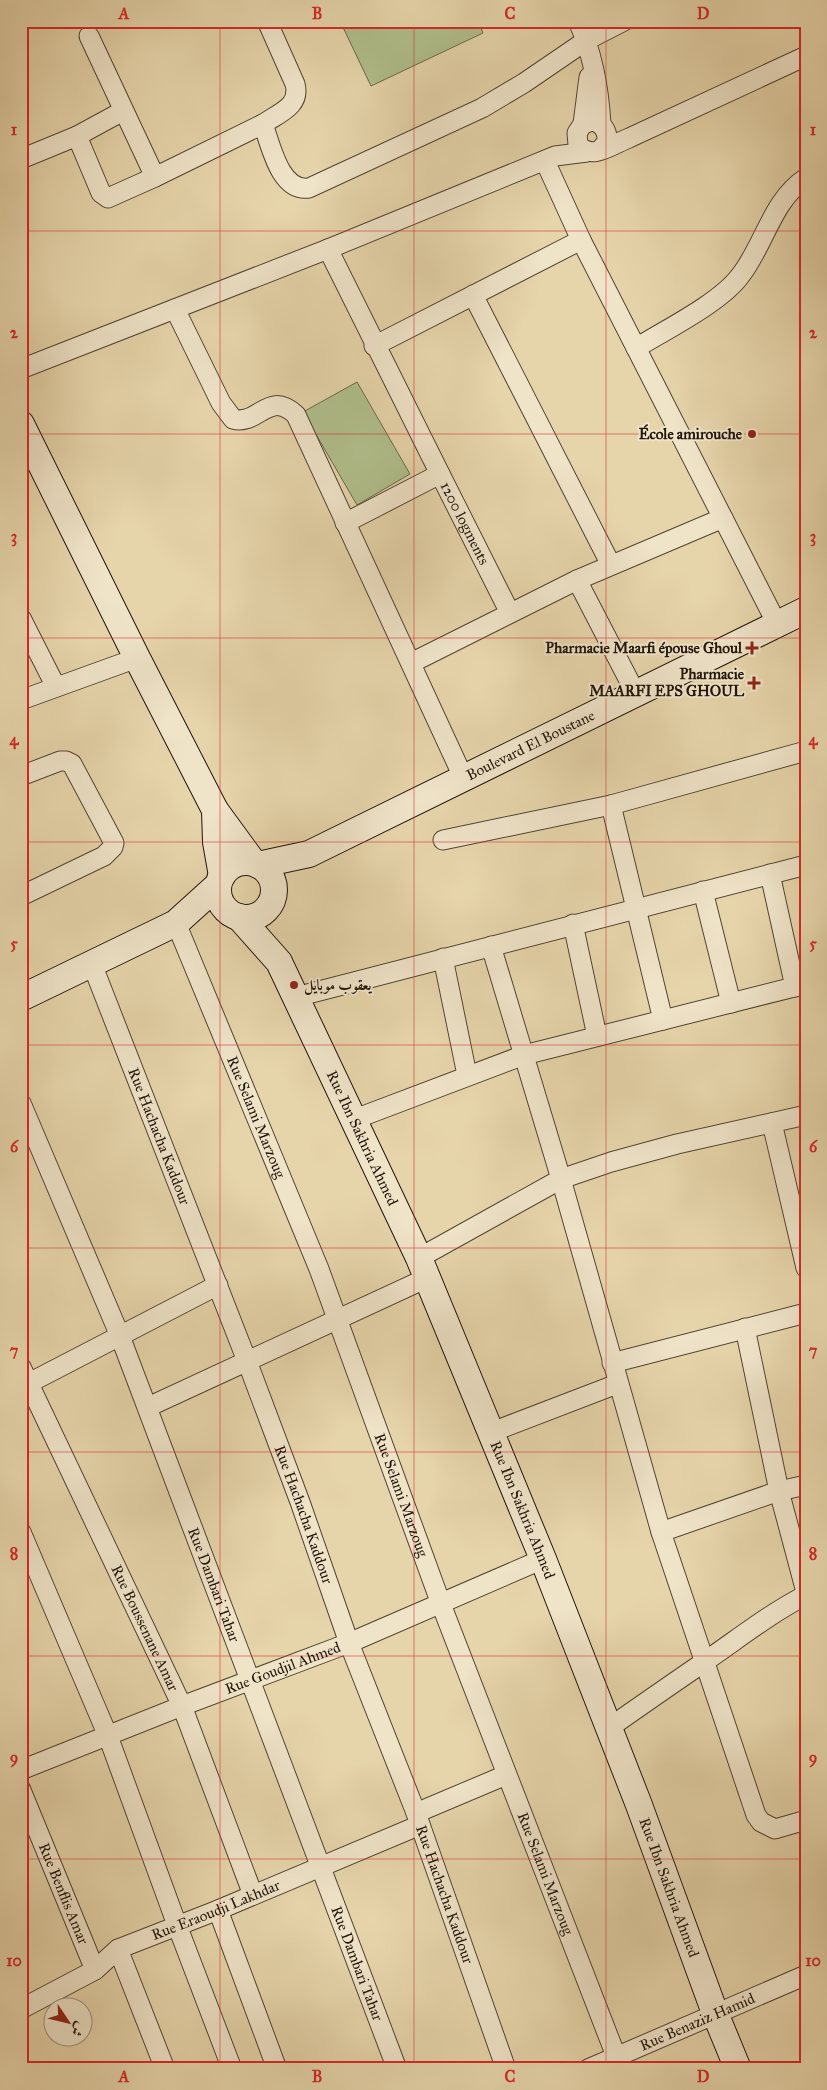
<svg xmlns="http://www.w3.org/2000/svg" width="827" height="2090" font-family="'IM FELL Great Primer',Amiri,serif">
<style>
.green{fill:#b0be8c;stroke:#68694b}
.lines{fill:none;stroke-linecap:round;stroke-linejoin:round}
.minor-casing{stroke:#524432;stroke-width:21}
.secondary-casing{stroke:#20140a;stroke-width:28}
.minor{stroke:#efe3c8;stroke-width:19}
.secondary{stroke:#efe3c8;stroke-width:26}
.grid{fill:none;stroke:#d62828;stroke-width:1;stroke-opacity:0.55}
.poi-dot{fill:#8f2418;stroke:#efe3c8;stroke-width:2}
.labels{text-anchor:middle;stroke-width:4;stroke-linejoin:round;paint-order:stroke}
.poi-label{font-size:15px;font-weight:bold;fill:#20140a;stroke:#efe3c8;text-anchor:end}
.street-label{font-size:15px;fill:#20140a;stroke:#efe3c8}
.neatline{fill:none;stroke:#d62828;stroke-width:2}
.grid-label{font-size:16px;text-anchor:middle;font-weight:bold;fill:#d62828}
</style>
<rect width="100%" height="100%" fill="#e6d4aa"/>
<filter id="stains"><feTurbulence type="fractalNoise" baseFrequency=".004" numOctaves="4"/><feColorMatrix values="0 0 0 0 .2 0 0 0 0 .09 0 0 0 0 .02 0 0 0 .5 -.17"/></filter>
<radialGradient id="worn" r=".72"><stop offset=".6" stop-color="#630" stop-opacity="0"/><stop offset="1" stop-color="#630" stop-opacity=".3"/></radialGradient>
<!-- green -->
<path class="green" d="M340,21H478L483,33L371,86Z
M357,382L410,474L357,505L303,412Z"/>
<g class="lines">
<!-- minor casing -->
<g class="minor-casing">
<g id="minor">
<path d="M578,21C593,54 599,88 601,124"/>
<path d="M89,36L155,177"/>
<path d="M263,124C279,113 301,106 295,84L267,21"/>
<path d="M583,124L589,77"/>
<path d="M77,136L101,193L108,198L155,177L263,124C271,146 280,192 309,188L482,108L524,83L587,40L624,21"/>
<path d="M600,150L607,142C608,131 603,123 592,121L583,124L577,133L578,145C592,161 613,144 629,138L806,56"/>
<path d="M21,159L77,136L123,111"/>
<path d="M545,161L581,240L777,624"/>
<path d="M328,249L440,474"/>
<path d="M473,295L611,565"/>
<path d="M175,309L221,403L233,419C259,426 268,389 296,415L464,779"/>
<path d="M374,346L581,240"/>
<path d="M636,348C665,330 720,303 740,276C764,246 772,200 806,178"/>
<path d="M21,369L328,249L555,156L587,152"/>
<path id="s1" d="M345,523L440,474L510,613"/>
<path d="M577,580L636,694"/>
<path d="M21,618L56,687"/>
<path d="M411,663L577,580L723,518"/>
<path d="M21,700L137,658"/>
<path d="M21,776L60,761H66L72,764L114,843L113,847L104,856L21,896"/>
<path d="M611,805L663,1020"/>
<path d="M443,840L611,805L806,751"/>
<path d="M770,874L795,987"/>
<path d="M703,891L731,1003"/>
<path id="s2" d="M176,923L319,1269L441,1604L621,2069"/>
<path d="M573,924L597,1036"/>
<path d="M491,946L561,1179L661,1532L756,1815L761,1822L775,1829L806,1820"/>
<path d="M443,958L467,1075"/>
<path id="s3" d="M92,964L247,1361L300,1502L349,1643L416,1813L506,2069"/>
<path d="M296,997L806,865"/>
<path id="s4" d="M21,1103L120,1336L397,2069"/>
<path d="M355,1119L524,1055L806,984"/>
<path d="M772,1123L806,1268"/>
<path d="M419,1258L561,1179L611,1162L677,1144L806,1115"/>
<path d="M745,1328L779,1491L806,1592"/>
<path d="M612,1363L806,1313"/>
<path id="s5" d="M21,1367L182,1706L253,1895"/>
<path d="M29,1383L218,1285"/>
<path d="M148,1407L427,1278"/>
<path d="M492,1432L617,1384"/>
<path d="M21,1532L108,1736L177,1925L232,2069"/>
<path d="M661,1532L779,1491L806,1485"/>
<path d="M609,1728C640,1706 672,1684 704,1662C738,1639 769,1614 806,1595"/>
<path id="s6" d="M21,1770L182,1706L349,1643L543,1559"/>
<path id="s7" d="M21,1790L95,1970"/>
<path d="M416,1813L506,1775"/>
<path d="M218,1910L277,2069"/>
<path d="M118,1949L165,2069"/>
<path id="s8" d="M21,2009L95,1970L118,1949L218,1910L420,1825"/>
<path id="s9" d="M588,2069L806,1975"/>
</g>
</g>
<!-- secondary casing -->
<g class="secondary-casing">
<g id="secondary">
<path d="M21,424L137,658L215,810L253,862"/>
<path d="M215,810L216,842L222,876"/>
<circle cx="246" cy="890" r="28"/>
<path id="s10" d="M258,865L309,854L806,610"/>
<path id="s11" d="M239,917L279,962L419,1258L543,1559L639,1805L715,2013L738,2069"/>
<path d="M21,998L176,923L218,885"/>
</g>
</g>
<!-- minor -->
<use href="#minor" class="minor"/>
<!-- secondary -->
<use href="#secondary" class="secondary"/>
</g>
<!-- grid -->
<path class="grid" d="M220,21V2069M414,21V2069M606,21V2069M21,231H806M21,434H806M21,638H806M21,842H806M21,1045H806M21,1248H806M21,1452H806M21,1656H806M21,1859H806"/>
<!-- markers -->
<g class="poi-dot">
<circle cx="752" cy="434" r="5"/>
<path d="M749.5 640.5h5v5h5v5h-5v5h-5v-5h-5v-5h5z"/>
<path d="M751.5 675.5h5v5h5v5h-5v5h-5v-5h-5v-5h5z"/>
<circle cx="294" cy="985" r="5"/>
</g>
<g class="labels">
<!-- poi labels -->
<g class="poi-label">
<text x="742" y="439">École amirouche</text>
<text x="742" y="653">Pharmacie Maarfi épouse Ghoul</text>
<text x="744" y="679">Pharmacie<tspan x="744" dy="17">MAARFI EPS GHOUL</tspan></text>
<text x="304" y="990" text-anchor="start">يعقوب موبايل</text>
</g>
<!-- street labels -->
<g class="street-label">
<text dy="5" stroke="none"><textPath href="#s1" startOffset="162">1200 logments</textPath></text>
<text dy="5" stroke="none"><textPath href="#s10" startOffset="299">Boulevard El Boustane</textPath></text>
<text dy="5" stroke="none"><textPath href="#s2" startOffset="210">Rue Selami Marzoug</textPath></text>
<text dy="5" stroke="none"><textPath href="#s3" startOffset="185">Rue Hachacha Kaddour</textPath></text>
<text dy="5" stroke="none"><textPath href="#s11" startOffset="255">Rue Ibn Sakhria Ahmed</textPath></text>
<text dy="5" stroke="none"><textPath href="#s2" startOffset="615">Rue Selami Marzoug</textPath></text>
<text dy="5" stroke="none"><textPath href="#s11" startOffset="660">Rue Ibn Sakhria Ahmed</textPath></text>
<text dy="5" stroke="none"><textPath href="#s3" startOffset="590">Rue Hachacha Kaddour</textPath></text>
<text dy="5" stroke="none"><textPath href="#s4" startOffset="519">Rue Dambari Tahar</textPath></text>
<text dy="5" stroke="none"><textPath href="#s5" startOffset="289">Rue Boussenane Amar</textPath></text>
<text dy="5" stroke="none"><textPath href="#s6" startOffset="281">Rue Goudjil Ahmed</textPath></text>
<text dy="5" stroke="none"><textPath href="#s2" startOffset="1020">Rue Selami Marzoug</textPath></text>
<text dy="5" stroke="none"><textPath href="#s11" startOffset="1065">Rue Ibn Sakhria Ahmed</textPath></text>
<text dy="5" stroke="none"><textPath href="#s7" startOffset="112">Rue Benflis Amar</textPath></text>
<text dy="5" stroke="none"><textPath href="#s3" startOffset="995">Rue Hachacha Kaddour</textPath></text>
<text dy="5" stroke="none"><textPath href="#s8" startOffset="220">Rue Eraoudji Lakhdar</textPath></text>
<text dy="5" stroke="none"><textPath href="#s4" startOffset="924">Rue Dambari Tahar</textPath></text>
<text dy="5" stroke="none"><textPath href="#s9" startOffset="119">Rue Benaziz Hamid</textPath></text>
</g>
</g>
<!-- margin -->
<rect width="827" height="2090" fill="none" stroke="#e6d4aa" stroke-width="55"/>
<!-- north arrow -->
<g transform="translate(68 2022) rotate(125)"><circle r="24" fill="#efe3c8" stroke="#9c907c"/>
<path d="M0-4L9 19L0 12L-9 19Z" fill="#8f2418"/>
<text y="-8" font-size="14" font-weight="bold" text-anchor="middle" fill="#20140a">ش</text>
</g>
<rect x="28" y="28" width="772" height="2034" class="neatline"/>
<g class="grid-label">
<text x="124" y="19">A</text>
<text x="317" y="19">B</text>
<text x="510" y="19">C</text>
<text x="703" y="19">D</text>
<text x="14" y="135">1</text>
<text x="813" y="135">1</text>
<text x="14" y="338">2</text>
<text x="813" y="338">2</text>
<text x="14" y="542">3</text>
<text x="813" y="542">3</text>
<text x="14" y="745">4</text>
<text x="813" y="745">4</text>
<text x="14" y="949">5</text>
<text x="813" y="949">5</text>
<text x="14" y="1152">6</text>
<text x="813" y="1152">6</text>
<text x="14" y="1356">7</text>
<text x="813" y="1356">7</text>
<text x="14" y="1559">8</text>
<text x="813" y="1559">8</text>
<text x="14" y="1763">9</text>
<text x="813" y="1763">9</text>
<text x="14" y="1966">10</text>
<text x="813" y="1966">10</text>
<text x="124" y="2082">A</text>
<text x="317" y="2082">B</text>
<text x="510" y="2082">C</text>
<text x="703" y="2082">D</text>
</g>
<rect width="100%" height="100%" filter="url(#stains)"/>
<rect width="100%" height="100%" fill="url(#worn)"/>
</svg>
